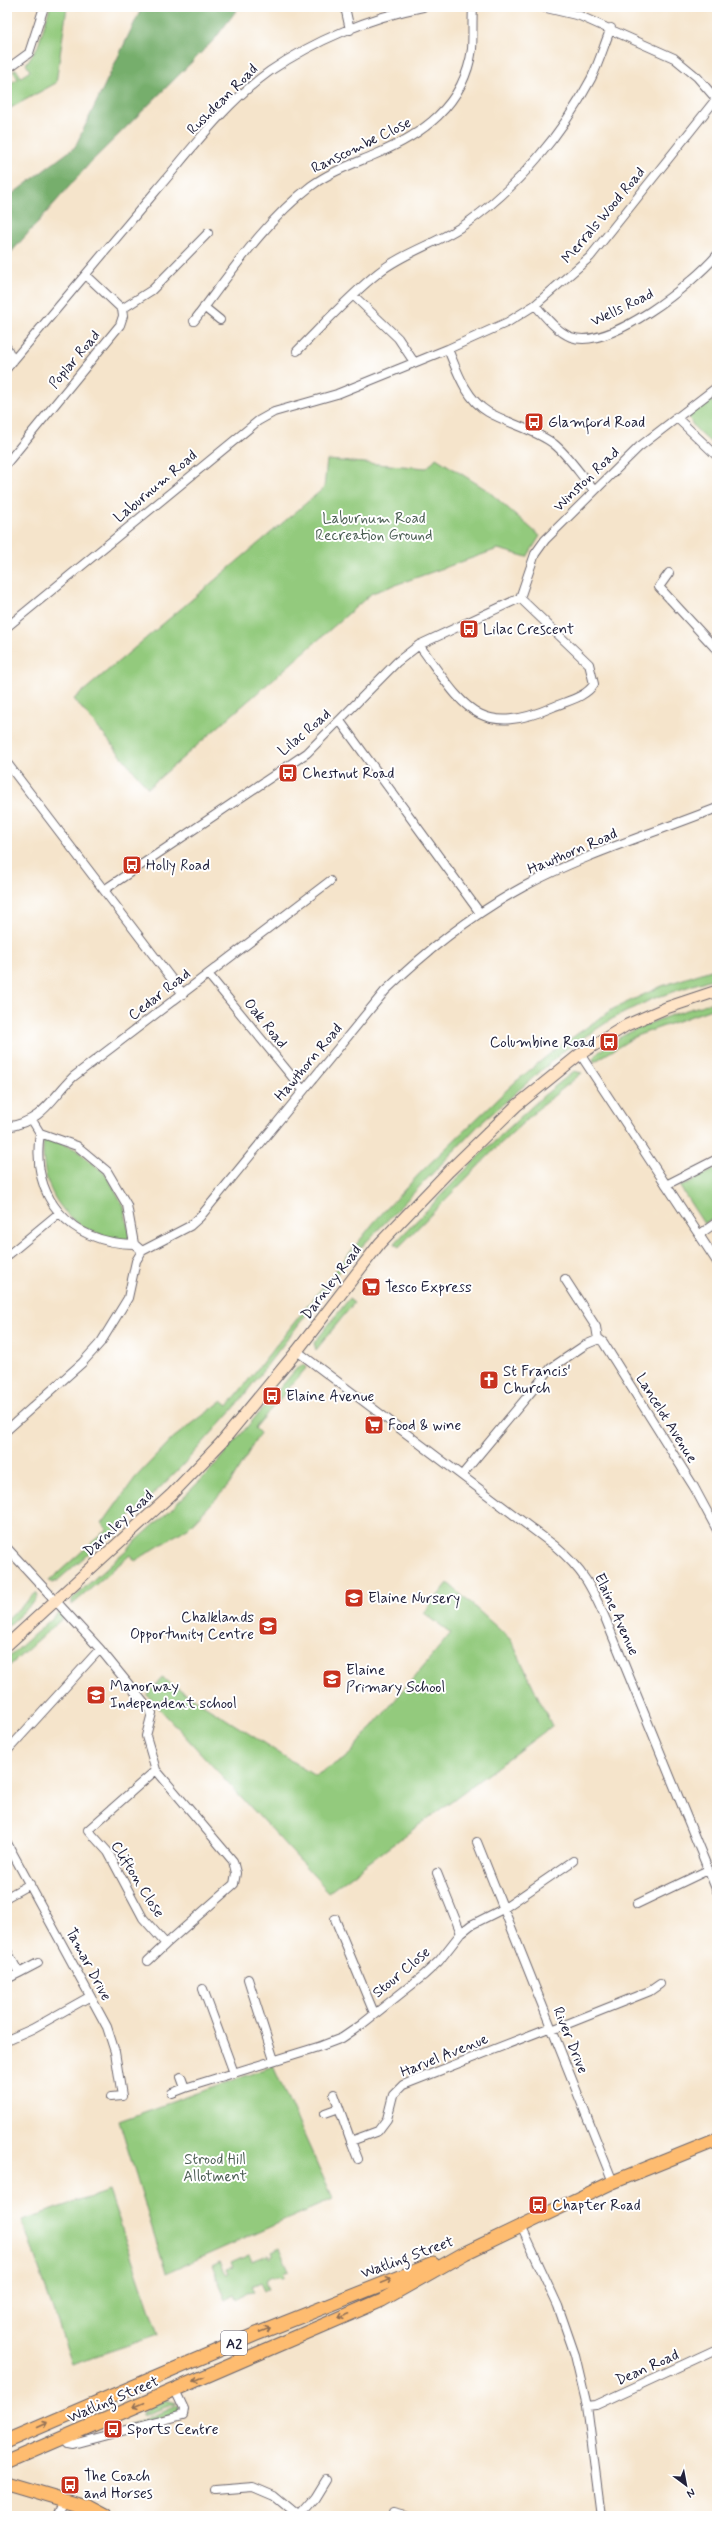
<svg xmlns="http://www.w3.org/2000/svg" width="724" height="2523" font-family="Mynerve,sans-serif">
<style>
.green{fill:#93ca7d;stroke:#5a765c}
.forest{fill:#76ae6c;stroke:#4c6854}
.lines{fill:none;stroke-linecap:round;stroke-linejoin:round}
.street-casing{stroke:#6c666d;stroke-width:10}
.secondary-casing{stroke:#6c666d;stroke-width:13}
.primary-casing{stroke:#6c666d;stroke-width:15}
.street{stroke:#fff;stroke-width:8}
.secondary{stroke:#ffe4c6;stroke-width:11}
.primary{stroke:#febc70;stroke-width:13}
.oneway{stroke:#906f56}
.labels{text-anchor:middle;stroke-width:4;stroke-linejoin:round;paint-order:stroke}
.shield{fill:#fff;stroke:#646476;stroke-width:1}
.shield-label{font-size:14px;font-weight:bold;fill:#22223b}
.street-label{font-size:15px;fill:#22223b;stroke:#fff}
.poi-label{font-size:15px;fill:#22223b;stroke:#fff;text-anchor:start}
.park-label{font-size:15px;fill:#4a5d52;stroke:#fff}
</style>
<rect width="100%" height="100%" fill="#fff"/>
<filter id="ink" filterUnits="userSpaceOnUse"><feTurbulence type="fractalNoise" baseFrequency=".025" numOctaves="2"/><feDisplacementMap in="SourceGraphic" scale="8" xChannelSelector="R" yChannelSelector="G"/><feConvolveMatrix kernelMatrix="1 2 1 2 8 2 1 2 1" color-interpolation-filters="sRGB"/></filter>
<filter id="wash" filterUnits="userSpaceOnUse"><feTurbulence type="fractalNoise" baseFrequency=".012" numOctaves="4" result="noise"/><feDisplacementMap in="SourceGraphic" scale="16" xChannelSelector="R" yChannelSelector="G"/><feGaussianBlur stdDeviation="0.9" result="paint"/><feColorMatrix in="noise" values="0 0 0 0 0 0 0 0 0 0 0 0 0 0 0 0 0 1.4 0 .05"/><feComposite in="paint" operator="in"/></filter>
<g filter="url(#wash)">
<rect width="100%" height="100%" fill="#f5e4cb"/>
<!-- green -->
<path class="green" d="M50,7H67L56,83L7,110V85L18,79L13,71L16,69L21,77L30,71L26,64L38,46Z
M710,399L717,408V438L710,442C702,434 689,426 689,413Z
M436,458L487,490L540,536L527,557L498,549L372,593L148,788L74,699L324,488L327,460L427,468Z
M717,968V977L652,999L612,1019L566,1049L479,1125L346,1263L235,1407L181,1467L128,1519L57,1581L52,1583L49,1581L107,1529L102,1524L135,1478L173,1438L222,1401L228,1406L231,1402L375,1221L422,1171L514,1083L557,1048L613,1009L662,986Z
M717,1001V1007L636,1036L594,1062L593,1058C617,1030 682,1011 717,1001Z
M574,1071L582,1073L539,1108L498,1146L399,1247L394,1244L481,1154L542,1097Z
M44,1137L75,1149L105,1173L124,1206L130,1239C72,1239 37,1193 44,1137Z
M717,1168V1215L704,1224L680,1187Z
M349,1299L354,1303L316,1350L314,1343Z
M303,1365L307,1367L255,1428L260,1433L229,1485L189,1527L135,1561L130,1555L72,1605V1599L166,1514L209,1472L296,1369Z
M448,1583L511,1640L552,1726L329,1892L147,1695L162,1678L315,1776L349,1755L451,1633L424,1613Z
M36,1593L38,1596L36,1600L7,1627V1619Z
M59,1612L64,1617L7,1668V1659Z
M273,2066L333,2199L166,2273L119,2121Z
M109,2191L158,2335L72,2364L22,2220Z
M279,2248L289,2270L283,2272L285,2276L280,2278L278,2276L273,2278L272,2276L265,2280L269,2289L265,2290L261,2282L252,2286L255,2291L247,2292L237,2299L235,2294L226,2299L212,2266L220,2262L226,2274L229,2273L227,2269L233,2267L231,2263L249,2255L252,2261L268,2255L270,2258L273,2256L271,2252Z
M165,2400L176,2403L143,2416V2413Z
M178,2405V2410L175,2414L127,2427Z"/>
<!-- forest -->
<path class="forest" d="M142,7H239L214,40L90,163L7,257V198L75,147Z"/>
</g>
<g filter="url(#ink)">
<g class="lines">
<!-- street casing -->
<g class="street-casing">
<path id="street" d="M345,7L350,30
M542,7L580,16L674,58L697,77L717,100
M7,69L29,53L44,7
M354,296L398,338L414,362
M535,305C545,316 556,331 571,337C610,351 693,283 717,255
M204,307L220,320
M122,309L152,290L208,233
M194,321C230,274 264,222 311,186C330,172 353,164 374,155C422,135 464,106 472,49C473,36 472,21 473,7
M7,348L13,361
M448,349C457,371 466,399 488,412C509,424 534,429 554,444C569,456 581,476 594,490
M297,351C323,325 349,296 378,273C404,252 439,243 467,223C518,187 562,134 591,79C599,63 604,45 611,28
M7,368C56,309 106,251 155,192C191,150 225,103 270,71C314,41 370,17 423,7
M676,417L717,456
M7,463L120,325L123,316L122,309L86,275
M669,573L659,587L717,650
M520,598L535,554L545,540L639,447L717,387
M7,627L258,421L274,412L337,394L448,349L508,322L535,305L590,257L716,99
M419,645C461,701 475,741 553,707C567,701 586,697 594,684L589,664L520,598
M340,721L480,913
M7,763L183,994
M104,890L307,753L397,662L419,645L520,598
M208,974L303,1090
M580,1054L717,1262
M32,1120L40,1133L77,1146L107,1171L127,1205L134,1244L142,1251
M7,1127C43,1121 50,1100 73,1077L330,881
M40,1133C30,1197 69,1243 134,1244
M666,1185L717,1159
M700,1234L717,1222
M7,1256L59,1213
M565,1279L596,1327L598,1339
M297,1351L555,1546C584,1571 591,1586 606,1620L717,1891
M7,1430L82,1363L101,1342L128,1298L136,1261L142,1251L190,1226L200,1217L385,991C426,951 472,915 523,887C582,855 654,833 717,808
M462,1475L551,1368L585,1345L599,1339L603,1342L694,1487L717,1530
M7,1548L100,1649L152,1713L146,1736L156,1770L233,1861L236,1873L234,1884L166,1944L143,1918L108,1852L88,1830L156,1770
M7,1751L100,1649
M477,1842L613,2182
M7,1843L107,2027L115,2052L122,2096L111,2097
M437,1873L461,1933
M7,1897L30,1884
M637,1904L708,1870
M335,1919L374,2013
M7,1951L19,1973L7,1979
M148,1961L166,1944
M19,1973L38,1963
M248,1979L274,2060
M203,1989L234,2073
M552,2030L650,1991L660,1984
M7,2040L32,2029L89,1997
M181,2077L185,2088L321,2046L342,2038L361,2025L424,1975L439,1961L461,1933L471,1925L503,1909L573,1861
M172,2093L185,2088
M334,2094L351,2141L378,2131L387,2119L393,2095L403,2085L551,2027
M325,2113L339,2108
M351,2141L358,2159
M521,2226L558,2306L575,2355L587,2406L601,2516
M587,2406L596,2405L717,2349
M64,2437L68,2443L73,2444L183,2415L184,2409L175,2390
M215,2490L253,2487L274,2496L298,2516
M393,2513L405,2516
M57,2516L64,2499
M299,2516L315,2498L326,2480"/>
</g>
<!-- secondary casing -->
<g class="secondary-casing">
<path id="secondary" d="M7,1645L172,1494L221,1443L297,1351L380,1243L449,1171L516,1106L580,1054L627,1025L666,1008L717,991"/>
</g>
<!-- primary casing -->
<g class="primary-casing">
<path id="primary" d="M7,2441L254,2335L433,2264
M7,2462L382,2300L465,2253L613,2182L717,2140
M7,2483L88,2507L105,2516"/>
</g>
<!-- street -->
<use href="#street" class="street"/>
<!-- secondary -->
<use href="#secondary" class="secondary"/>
<!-- primary -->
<use href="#primary" class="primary"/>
</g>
<!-- one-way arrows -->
<defs><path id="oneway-shaft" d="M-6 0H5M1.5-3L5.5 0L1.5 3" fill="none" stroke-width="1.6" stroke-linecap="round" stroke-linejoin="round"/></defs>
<g class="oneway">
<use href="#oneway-shaft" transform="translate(386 2281) rotate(-22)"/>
<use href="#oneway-shaft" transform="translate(344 2316) rotate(158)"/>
<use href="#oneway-shaft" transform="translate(265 2330) rotate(-22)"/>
<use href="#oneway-shaft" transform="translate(199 2379) rotate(156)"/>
<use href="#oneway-shaft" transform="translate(139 2405) rotate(157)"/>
<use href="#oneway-shaft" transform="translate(43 2425) rotate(-24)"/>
</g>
</g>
<!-- icons -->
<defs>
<g id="bus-square" transform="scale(1)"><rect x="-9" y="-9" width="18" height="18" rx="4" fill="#c8321e" stroke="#fff"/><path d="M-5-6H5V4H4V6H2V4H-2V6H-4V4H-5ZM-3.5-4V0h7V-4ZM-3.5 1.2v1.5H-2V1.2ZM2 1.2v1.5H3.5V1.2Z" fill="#fff"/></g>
<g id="supermarket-square" transform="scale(1)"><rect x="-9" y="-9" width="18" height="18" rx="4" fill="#c8321e" stroke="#fff"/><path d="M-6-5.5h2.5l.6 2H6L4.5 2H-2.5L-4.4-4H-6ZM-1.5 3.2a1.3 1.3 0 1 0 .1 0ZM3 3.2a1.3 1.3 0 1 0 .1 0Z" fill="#fff"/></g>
<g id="church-square" transform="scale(1)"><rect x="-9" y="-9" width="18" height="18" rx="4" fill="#c8321e" stroke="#fff"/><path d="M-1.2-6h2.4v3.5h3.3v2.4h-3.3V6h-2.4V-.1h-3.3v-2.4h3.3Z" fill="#fff"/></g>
<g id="school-square" transform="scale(1)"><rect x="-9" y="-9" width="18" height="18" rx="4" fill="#c8321e" stroke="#fff"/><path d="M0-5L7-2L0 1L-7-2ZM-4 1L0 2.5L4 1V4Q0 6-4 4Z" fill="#fff"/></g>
</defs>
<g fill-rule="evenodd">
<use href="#bus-square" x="534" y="422"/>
<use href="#bus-square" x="469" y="629"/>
<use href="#bus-square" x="288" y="773"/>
<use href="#bus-square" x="132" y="865"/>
<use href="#bus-square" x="609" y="1042"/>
<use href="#supermarket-square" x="371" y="1287"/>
<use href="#church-square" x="489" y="1380"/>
<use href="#bus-square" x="272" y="1396"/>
<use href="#supermarket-square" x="374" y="1425"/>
<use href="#school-square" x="354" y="1598"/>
<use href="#school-square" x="268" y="1626"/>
<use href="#school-square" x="332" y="1679"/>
<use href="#school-square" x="96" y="1695"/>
<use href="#bus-square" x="538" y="2205"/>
<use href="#bus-square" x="113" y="2429"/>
<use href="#bus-square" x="70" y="2485"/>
</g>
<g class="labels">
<!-- shield labels -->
<rect class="shield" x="221" y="2331" width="26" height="24" rx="3"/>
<g class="shield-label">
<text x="234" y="2348">A2</text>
</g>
<!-- street labels -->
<g class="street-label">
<text transform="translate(222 99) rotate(-45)" y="5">Rushdean Road</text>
<text transform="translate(361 145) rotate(-26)" y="5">Ranscombe Close</text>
<text transform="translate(603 215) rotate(-50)" y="5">Merrals Wood Road</text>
<text transform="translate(622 307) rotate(-26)" y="5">Wells Road</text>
<text transform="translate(74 359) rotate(-50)" y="5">Poplar Road</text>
<text transform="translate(586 479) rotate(-44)" y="5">Winston Road</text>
<text transform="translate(155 486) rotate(-40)" y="5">Laburnum Road</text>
<text transform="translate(304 732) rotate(-40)" y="5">Lilac Road</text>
<text transform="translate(572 851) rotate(-23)" y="5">Hawthorn Road</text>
<text transform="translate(159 994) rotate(-38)" y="5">Cedar Road</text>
<text transform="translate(266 1023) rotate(51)" y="5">Oak Road</text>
<text transform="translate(308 1062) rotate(-50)" y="5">Hawthorn Road</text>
<text transform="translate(331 1282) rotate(-53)" y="5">Darnley Road</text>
<text transform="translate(667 1418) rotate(58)" y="5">Lancelot Avenue</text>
<text transform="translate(118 1523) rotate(-43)" y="5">Darnley Road</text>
<text transform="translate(617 1614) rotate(66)" y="5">Elaine Avenue</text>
<text transform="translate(138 1879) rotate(58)" y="5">Clifton Close</text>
<text transform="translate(89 1964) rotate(62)" y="5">Tamar Drive</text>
<text transform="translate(401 1972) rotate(-40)" y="5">Stour Close</text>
<text transform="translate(571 2040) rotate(68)" y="5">River Drive</text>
<text transform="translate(444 2055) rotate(-22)" y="5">Harvel Avenue</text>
<text transform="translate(407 2257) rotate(-20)" y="5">Watling Street</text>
<text transform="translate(647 2367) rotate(-24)" y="5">Dean Road</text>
<text transform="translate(113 2399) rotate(-23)" y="5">Watling Street</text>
</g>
<!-- poi labels -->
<g class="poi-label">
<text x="548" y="427">Glamford Road</text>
<text x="483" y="634">Lilac Crescent</text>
<text x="302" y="778">Chestnut Road</text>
<text x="146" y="870">Holly Road</text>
<text x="595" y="1047" text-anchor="end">Columbine Road</text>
<text x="385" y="1292">Tesco Express</text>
<text x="503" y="1376">St Francis'<tspan x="503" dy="17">Church</tspan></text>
<text x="286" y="1401">Elaine Avenue</text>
<text x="388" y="1430">Food &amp; wine</text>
<text x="368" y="1603">Elaine Nursery</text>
<text x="254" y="1622" text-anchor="end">Chalklands<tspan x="254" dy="17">Opportunity Centre</tspan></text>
<text x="346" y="1675">Elaine<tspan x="346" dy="17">Primary School</tspan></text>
<text x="110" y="1691">Manorway<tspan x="110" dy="17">Independent school</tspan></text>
<text x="552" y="2210">Chapter Road</text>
<text x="127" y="2434">Sports Centre</text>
<text x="84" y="2481">The Coach<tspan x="84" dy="17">and Horses</tspan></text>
</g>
<!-- park labels -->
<g class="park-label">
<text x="374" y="523">Laburnum Road<tspan x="374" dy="17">Recreation Ground</tspan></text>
<text x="215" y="2164">Strood Hill<tspan x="215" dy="17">Allotment</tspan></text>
</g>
</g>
<!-- margin -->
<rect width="724" height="2523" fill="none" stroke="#fff" stroke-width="24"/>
<!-- north arrow -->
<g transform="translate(686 2485) rotate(148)" stroke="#ffffff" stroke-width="3" paint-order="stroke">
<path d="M0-3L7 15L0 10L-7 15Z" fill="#22223b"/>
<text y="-6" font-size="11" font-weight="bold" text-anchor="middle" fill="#22223b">N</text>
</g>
</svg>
